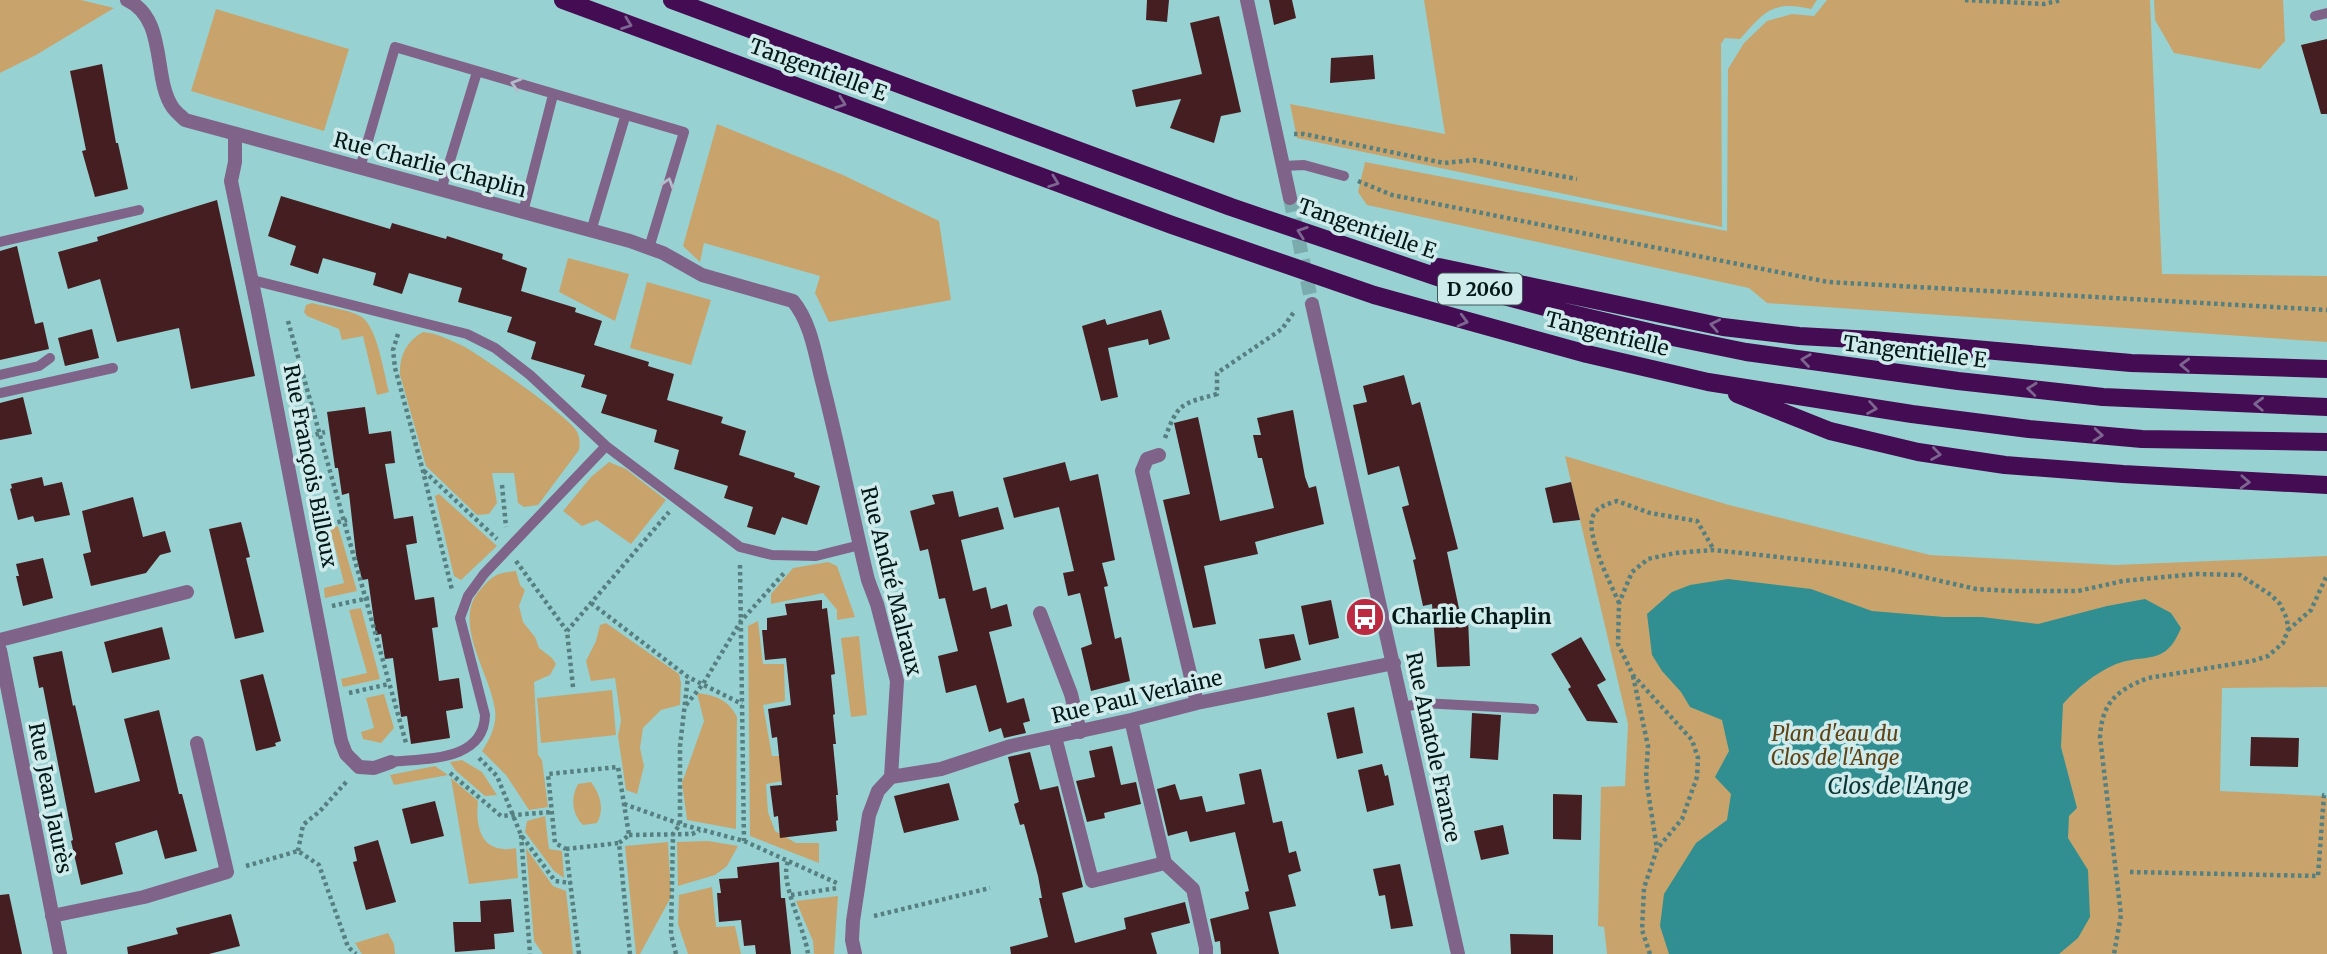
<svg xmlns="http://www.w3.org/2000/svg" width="2327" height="954" font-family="Merriweather,serif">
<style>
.green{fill:#c8a46c}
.water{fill:#318f92}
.building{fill:#441e20}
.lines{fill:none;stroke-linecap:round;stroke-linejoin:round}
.street-tunnel{stroke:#7aacad;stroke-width:14;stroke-dasharray:14 7;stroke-linecap:butt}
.path{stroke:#567f80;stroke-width:4.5;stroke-dasharray:3.5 3.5;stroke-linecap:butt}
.lane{stroke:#7f6388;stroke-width:10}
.street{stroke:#7f6388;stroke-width:14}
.primary{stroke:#440c53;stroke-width:18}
.oneway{stroke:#7c6590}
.oneway2{stroke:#b4bbc9}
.labels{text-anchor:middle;stroke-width:7;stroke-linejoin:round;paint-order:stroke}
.shield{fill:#d0ebec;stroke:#405758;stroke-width:2}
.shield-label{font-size:19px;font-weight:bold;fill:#021718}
.street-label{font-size:21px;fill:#021718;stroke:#d0ebec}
.poi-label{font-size:21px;font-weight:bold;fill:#021718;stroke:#d0ebec;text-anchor:start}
.park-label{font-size:21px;font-style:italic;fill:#5d4316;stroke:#d0ebec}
.water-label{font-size:23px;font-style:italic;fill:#093637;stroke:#d0ebec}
</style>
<rect width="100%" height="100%" fill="#98d1d2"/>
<!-- green -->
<path class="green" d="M0,0H81L114,8L36,55L0,73Z
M1424,0H1817L1811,9C1772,0 1764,12 1740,39L1725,38L1721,44L1722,227L1297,138L1290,104L1445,134Z
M1827,0H2150L2162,274L2327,276V342L1767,303L1749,288L1367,205L1358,192L1365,162L1727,231L1728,69L1744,43L1767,21L1792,14L1814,16Z
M2154,0H2283L2285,41L2260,69L2174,53L2155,20Z
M216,9L349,49L324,131L191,91Z
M717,124L843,175L939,221L951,300L829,322L815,293L820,276L704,243L700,262L683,246Z
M568,258L629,274L615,321L559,292Z
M647,282L711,300L691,365L630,348Z
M312,303C327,307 346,309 360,316C377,324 384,374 389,392L377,395L363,336L342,340L339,329L307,316L304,312L306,305Z
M423,332C437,333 450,340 463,346C483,357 564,413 576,430C580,436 580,443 579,450L538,505L524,507L518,503L514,473H492L497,503L489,514L477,515L426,466L400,375C399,357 406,341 423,332Z
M1565,456L1729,505L1930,555L2115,565L2327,556V687L2222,688L2220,791L2321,796L2327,798V954H1607L1604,927L1598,926L1601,787L1625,786L1628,724Z
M609,462L626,469L666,500L631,544L597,520L582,526L563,511L591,477Z
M439,494L497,546L461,580L454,576L435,496Z
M338,526L357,591L325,598L324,588L344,583L330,528Z
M828,562L837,566L855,617L837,620V610L823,593L771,604V594L793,568Z
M516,571L520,585L525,590L519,606L523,622L535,637L539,648L552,658L556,664L550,675L534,682L538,755L542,760L548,807L529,810L506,775L482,751C490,739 497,725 495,710C491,675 451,622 480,590C493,575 496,573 516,571Z
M361,608L380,679L343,687L341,679L367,673L349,610Z
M758,621L763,664H784L785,701L763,705L772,756H786L788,780L766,784L768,812L775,831L796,843H819V863L750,836L748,626Z
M606,623L679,674L681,683L680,705L661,710L643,728L640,748L644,766L637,794L626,790L618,736L621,721L615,678L591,681L586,661L596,641L600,625Z
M859,636L867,715L851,717L841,638Z
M612,690L616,735L541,743L537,698Z
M697,693C715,695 729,700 737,717L736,829L687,820L682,783L704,721Z
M384,694L394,728L381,743L363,739L361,732L374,728L366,698Z
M462,760L482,772L497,795L485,796L455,770L450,762Z
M435,766L448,775L394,785L390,775Z
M451,778L478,801C475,829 482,855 516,848L518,878L469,884Z
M591,782C600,794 605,809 597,823L583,825C571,813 571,797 578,784Z
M545,816L549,849L562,851L564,878L554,871L525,832L527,821Z
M708,841L738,846L727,866L715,875L678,886L677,842Z
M668,842L671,897L640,954H636L625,846Z
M526,848L553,886L566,891L573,954H543L534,941Z
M712,887L716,927L735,926L741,954H688L678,924L679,895Z
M838,896L834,954H814L813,941L796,901Z
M388,933L394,944L395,954H362L355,943Z"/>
<!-- water -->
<path class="water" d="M1728,579L1811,589L1872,611L1944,617H1982L2038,624L2107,606L2145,599L2171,613L2181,628C2165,668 2145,652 2114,665C2094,674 2077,688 2063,704L2061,747L2077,808L2069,816L2068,838L2088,870L2090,917L2078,938L2059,954H1669L1660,926L1664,894L1696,843L1727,820L1731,794L1715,777L1729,751L1722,720L1690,707L1681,692L1662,671L1652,655L1647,614L1672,592L1690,585Z"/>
<!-- building -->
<path class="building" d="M1147,0H1169L1167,22L1146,20Z
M1269,0H1292L1296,18L1274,25Z
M1219,16L1241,112L1221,116L1214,143L1170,128L1181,99L1136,107L1132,90L1202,74L1190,23Z
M2327,39V114H2321L2301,45Z
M1373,55L1375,79L1330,83L1331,58Z
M102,64L116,143H118L128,189L95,197L82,151L86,150L70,71Z
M281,196L390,229L392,223L446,239L447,236L503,254L502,259L527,268L521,291L576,308L575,312L602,321L594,345L649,362L648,366L674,374L667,400L723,417L721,423L746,431L739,455L795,473L794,477L820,486L807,525L782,517L775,535L747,527L753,507L724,498L728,486L674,469L679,450L654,442L657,430L601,413L607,395L581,387L585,375L531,359L536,342L507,332L512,317L458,302L462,288L409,273L402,294L373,285L376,273L323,258L318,274L290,265L296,246L268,236Z
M217,200L255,376L191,389L179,328L117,342L100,279L68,289L58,252L98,241L97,237Z
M17,246L35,324L43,322L49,349L0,360V251Z
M1161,310L1170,339L1149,345L1148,339L1108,348L1118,397L1101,401L1082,326L1105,319L1107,325Z
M92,329L99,358L65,366L58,338Z
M1404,375L1412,405L1420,402L1458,549L1447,552L1461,618H1468L1470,666L1437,667L1432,604L1423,606L1413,560L1416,559L1402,507L1409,505L1399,466L1368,475L1353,405L1367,402L1363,386Z
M23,397L32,434L0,440V403Z
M365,407L369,434L391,431L395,463L385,464L394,519L413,516L417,543L406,545L415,600L434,597L438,627L432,628L439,681L459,678L463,708L446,711L450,738L411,744L407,716L401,717L393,658L385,659L381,634L376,635L368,579L362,580L356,555L349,493L342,495L338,468H335L327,412Z
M1293,410L1305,477L1309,488L1316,486L1324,524L1255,542L1258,554L1204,566L1216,624L1193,628L1163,500L1190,494L1174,423L1198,417L1220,521L1274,508L1262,458H1258L1253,435H1261L1257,418Z
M1065,462L1070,481L1098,474L1115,560L1102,563L1108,586L1104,587L1115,639L1121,637L1130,681L1091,691L1081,648L1092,644L1080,593L1068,596L1063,573L1074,571L1059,507L1014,518L1003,478Z
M42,477L44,486L62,482L70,515L35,522L33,516L18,520L10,489L12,488L11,484Z
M1571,482L1580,520L1553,523L1545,488Z
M953,491L959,517L998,507L1004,529L961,540L973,591L986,587L991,609L1007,604L1012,626L989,632L1007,703L1024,698L1030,721L1023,723L1026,733L1004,738L1001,728L989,732L976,685L946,693L938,656L958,651L945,598L939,599L928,549L920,551L910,511L935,504L932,495Z
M133,497L143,537L165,531L171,552L160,555L146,573L91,586L83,554L91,552L82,511Z
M241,522L250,557L246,558L264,632L235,639L209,529Z
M43,558L53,598L23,606L16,576H19L16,564Z
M822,600V609L827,608L835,674L831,675L835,714L833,715L836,744H833L838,795H836L838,820L836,821L837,831L780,838L778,816L774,817L770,786L782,785L777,737L772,738L768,709L791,705L786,658L765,660L762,630H767V618L787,615L785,604Z
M1331,600L1339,638L1309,645L1301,606Z
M162,627L170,659L112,673L104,642Z
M1294,634L1301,660L1265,669L1259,639Z
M1581,637L1606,680L1597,685L1618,723L1587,721L1568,689L1571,687L1551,654Z
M62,651L73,706L75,705L95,793L140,781L124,719L159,710L179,794H182L197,851L165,859L157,830L115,843L123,874L81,885L71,841L73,840L43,687L39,688L33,657Z
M263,674L281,741L275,743L276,746L256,751L240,680Z
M1354,707L1363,753L1337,759L1327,713Z
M1472,713L1501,715L1498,760L1470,758Z
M2251,737L2299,738L2298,767L2250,766Z
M1112,746L1121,785L1136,782L1141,804L1104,813L1105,818L1087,822L1076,781L1095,777L1089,751Z
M1030,752L1040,790L1058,786L1083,887L1062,893L1075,943L1126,929L1124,918L1185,902L1190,923L1151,933L1157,954H1011L1010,947L1048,937L1039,898H1042L1038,876L1024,824L1020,825L1014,804L1019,802L1008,757Z
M1382,764L1385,776L1388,775L1394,805L1367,812L1358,770Z
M1261,769L1273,823L1282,821L1289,853L1296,851L1301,871L1288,875L1296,906L1269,912L1279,954H1221L1220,941L1215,942L1210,919L1249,909L1245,892L1249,891L1235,832L1190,842L1187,831L1168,836L1157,789L1175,784L1180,800L1202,796L1206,812L1245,804L1239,774Z
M949,783L959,820L904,833L894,796Z
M1553,794L1582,795L1581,840L1553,839Z
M435,801L444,836L411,844L402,809Z
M1503,825L1509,854L1481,860L1474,831Z
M378,840L396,902L366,910L353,862L357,861L354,847Z
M779,862L781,898H785L791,954H756L755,945L744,946L741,920L719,922L717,893H721L719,879L738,878L737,867Z
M1400,864L1413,926L1391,929L1385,895L1379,896L1373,869Z
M9,894L22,954H0V895Z
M511,899L514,932L494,934L495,949L455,952L453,922H481L480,901Z
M231,914L240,946L209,954H128L127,947L178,934L176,928Z
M1510,934L1553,935V954H1511Z"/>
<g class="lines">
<!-- street-tunnel -->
<path class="street-tunnel" d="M1290,198L1312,304"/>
<!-- path -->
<path class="path" d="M1965,0L2044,4L2061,0
M1294,134H1304L1444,163L1474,160L1577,179
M1358,181L1392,195L1828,282L2327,310
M288,321L406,743
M398,334L393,350L395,368L423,471L452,590
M302,438L325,432
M1165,438C1178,403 1181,404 1217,394V373L1282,329L1294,312
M424,471L497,539
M502,485L506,527
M317,527L347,520
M516,561L567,631
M740,565L744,841
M591,603L688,677L742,704
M1619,603C1611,584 1583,531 1594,514C1599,506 1608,504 1617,501L1650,513L1697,521L1714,550
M332,606L369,598
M2288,630L2311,610L2327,575
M1633,676L1648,746L1646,778L1657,849
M573,687L567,631L669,512
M349,693L389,684
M686,705L703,684L741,621L785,572
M479,758L497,776L521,835L555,881L571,883
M450,773L501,816L552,812
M624,804L680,824L744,841L839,884
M521,835L530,954
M629,835L692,834L700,830
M566,849L619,843
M298,851L303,825L320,811L348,780
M788,862C779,881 805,929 808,954
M246,866L298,851L319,865L348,947L356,954
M2130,872L2318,876L2324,795H2327
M791,895L838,888
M874,916L990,888
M579,954L566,849L555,843L548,774L618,767L629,835L619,843L630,954
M676,954L671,934L673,834L680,824V746L688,677
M1650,954L1642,930L1644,888L1657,849L1682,819L1697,777L1698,758L1692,740L1633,675L1618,644L1619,603L1632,572L1648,559L1675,553L1714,550L1888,569L1976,589L2012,591H2078L2123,581L2196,574L2240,575L2271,595L2280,604L2287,619L2288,630L2283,643L2268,656L2252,661L2148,678C2117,690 2102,702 2100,737L2121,915L2114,954"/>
<!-- lane -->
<path class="lane" d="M2315,16L2327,13
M1283,166L1304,165L1344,176
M360,168L395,47L684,132L649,248
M441,190L477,72
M523,212L553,95
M591,231L625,117
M0,242L139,210
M252,280L467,334L495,348L530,375L606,446L740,547L772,555L816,556L860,545
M0,375L39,366L50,358
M0,393L113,368
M1404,707L1422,703L1534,709
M391,762C425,758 484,762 485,715L460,618L468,596L484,574L606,446"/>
<!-- street -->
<path class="street" d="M127,0C168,19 152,79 173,108C176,112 181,116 185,120L630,241L663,253L702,275L793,301C811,323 815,354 822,381C839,447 852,514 868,580L877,604L897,681L891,777L878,791L869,815L853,921L852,940L855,954
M1247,0L1290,198
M235,134V162L231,181L258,311L341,741L346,754L359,767L374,768L391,762
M1312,304L1458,954
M1159,455L1147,459L1142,471L1197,703
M1040,613L1071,694L1080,732
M0,640L187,592
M0,650L60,954
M1131,720L1165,863
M1055,737L1092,881L1165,863L1193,889L1206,948V954
M891,777L941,769L1011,746L1131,720L1197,703L1394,663
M52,916L144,897L227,872L197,743"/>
<!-- primary -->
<path class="primary" d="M563,0L1172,225L1374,295L1587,354L1708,382L1912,414L2029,429L2142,439L2327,442
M672,0L1231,207L1452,282L1560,311L1653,333L1746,352L1958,381L2103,397L2327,407
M1439,267L1723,327L1799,336L1873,340L2131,363L2327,369
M1737,394L1830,431L1918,452L2005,465L2123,474L2327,485"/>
</g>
<!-- one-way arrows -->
<defs><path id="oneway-chevron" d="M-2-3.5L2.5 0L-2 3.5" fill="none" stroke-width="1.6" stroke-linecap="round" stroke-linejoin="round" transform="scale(1.75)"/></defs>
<g class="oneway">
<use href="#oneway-chevron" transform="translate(627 24) rotate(20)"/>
<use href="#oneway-chevron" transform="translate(841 103) rotate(20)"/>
<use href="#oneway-chevron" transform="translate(1054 182) rotate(20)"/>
<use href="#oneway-chevron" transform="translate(1302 232) rotate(-161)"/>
<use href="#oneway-chevron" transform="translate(1463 321) rotate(15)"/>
<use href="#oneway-chevron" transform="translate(1715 325) rotate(-169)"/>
<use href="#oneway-chevron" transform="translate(1806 360) rotate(-172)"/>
<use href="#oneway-chevron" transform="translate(2185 365) rotate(-178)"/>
<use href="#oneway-chevron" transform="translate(2032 389) rotate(-174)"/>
<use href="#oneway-chevron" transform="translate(2259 404) rotate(-178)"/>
<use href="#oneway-chevron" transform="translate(1872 408) rotate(9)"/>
<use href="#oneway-chevron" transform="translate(2098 435) rotate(5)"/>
<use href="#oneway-chevron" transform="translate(1936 454) rotate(8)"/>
<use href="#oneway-chevron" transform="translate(2245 482) rotate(3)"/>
</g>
<g class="oneway2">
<use href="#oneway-chevron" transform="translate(516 84) rotate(-163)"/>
<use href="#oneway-chevron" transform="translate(668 183) rotate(-73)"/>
</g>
<!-- icons -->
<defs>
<g id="bus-disc" transform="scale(2.0125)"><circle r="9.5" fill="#bb2a41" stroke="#d0ebec"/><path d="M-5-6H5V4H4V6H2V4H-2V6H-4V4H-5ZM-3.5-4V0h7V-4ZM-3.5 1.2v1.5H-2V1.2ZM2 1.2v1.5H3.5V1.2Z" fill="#fff"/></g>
</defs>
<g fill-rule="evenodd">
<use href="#bus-disc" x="1365" y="617"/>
</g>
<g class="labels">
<!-- shield labels -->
<rect class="shield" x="1438" y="273.5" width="84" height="31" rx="5"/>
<g class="shield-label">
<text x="1480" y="296">D 2060</text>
</g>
<!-- street labels -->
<g class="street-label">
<text transform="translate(818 70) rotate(20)" y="7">Tangentielle E</text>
<text transform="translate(430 165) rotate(15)" y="7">Rue Charlie Chaplin</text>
<text transform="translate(1367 229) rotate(19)" y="7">Tangentielle E</text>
<text transform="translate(1607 334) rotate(14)" y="7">Tangentielle</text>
<text transform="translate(1915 352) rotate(7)" y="7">Tangentielle E</text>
<text transform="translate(310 466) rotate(79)" y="7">Rue François Billoux</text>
<text transform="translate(891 581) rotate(76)" y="7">Rue André Malraux</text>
<text transform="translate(1137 697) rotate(-13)" y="7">Rue Paul Verlaine</text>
<text transform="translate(1433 747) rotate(78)" y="7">Rue Anatole France</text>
<text transform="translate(50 798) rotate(79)" y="7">Rue Jean Jaurès</text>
</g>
<!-- poi labels -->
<g class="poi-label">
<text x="1392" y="624">Charlie Chaplin</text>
</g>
<!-- park labels -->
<g class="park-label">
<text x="1835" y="741">Plan d'eau du<tspan x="1835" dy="24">Clos de l'Ange</tspan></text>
</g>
<!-- water labels -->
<g class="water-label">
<text x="1898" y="794">Clos de l'Ange</text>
</g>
</g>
</svg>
